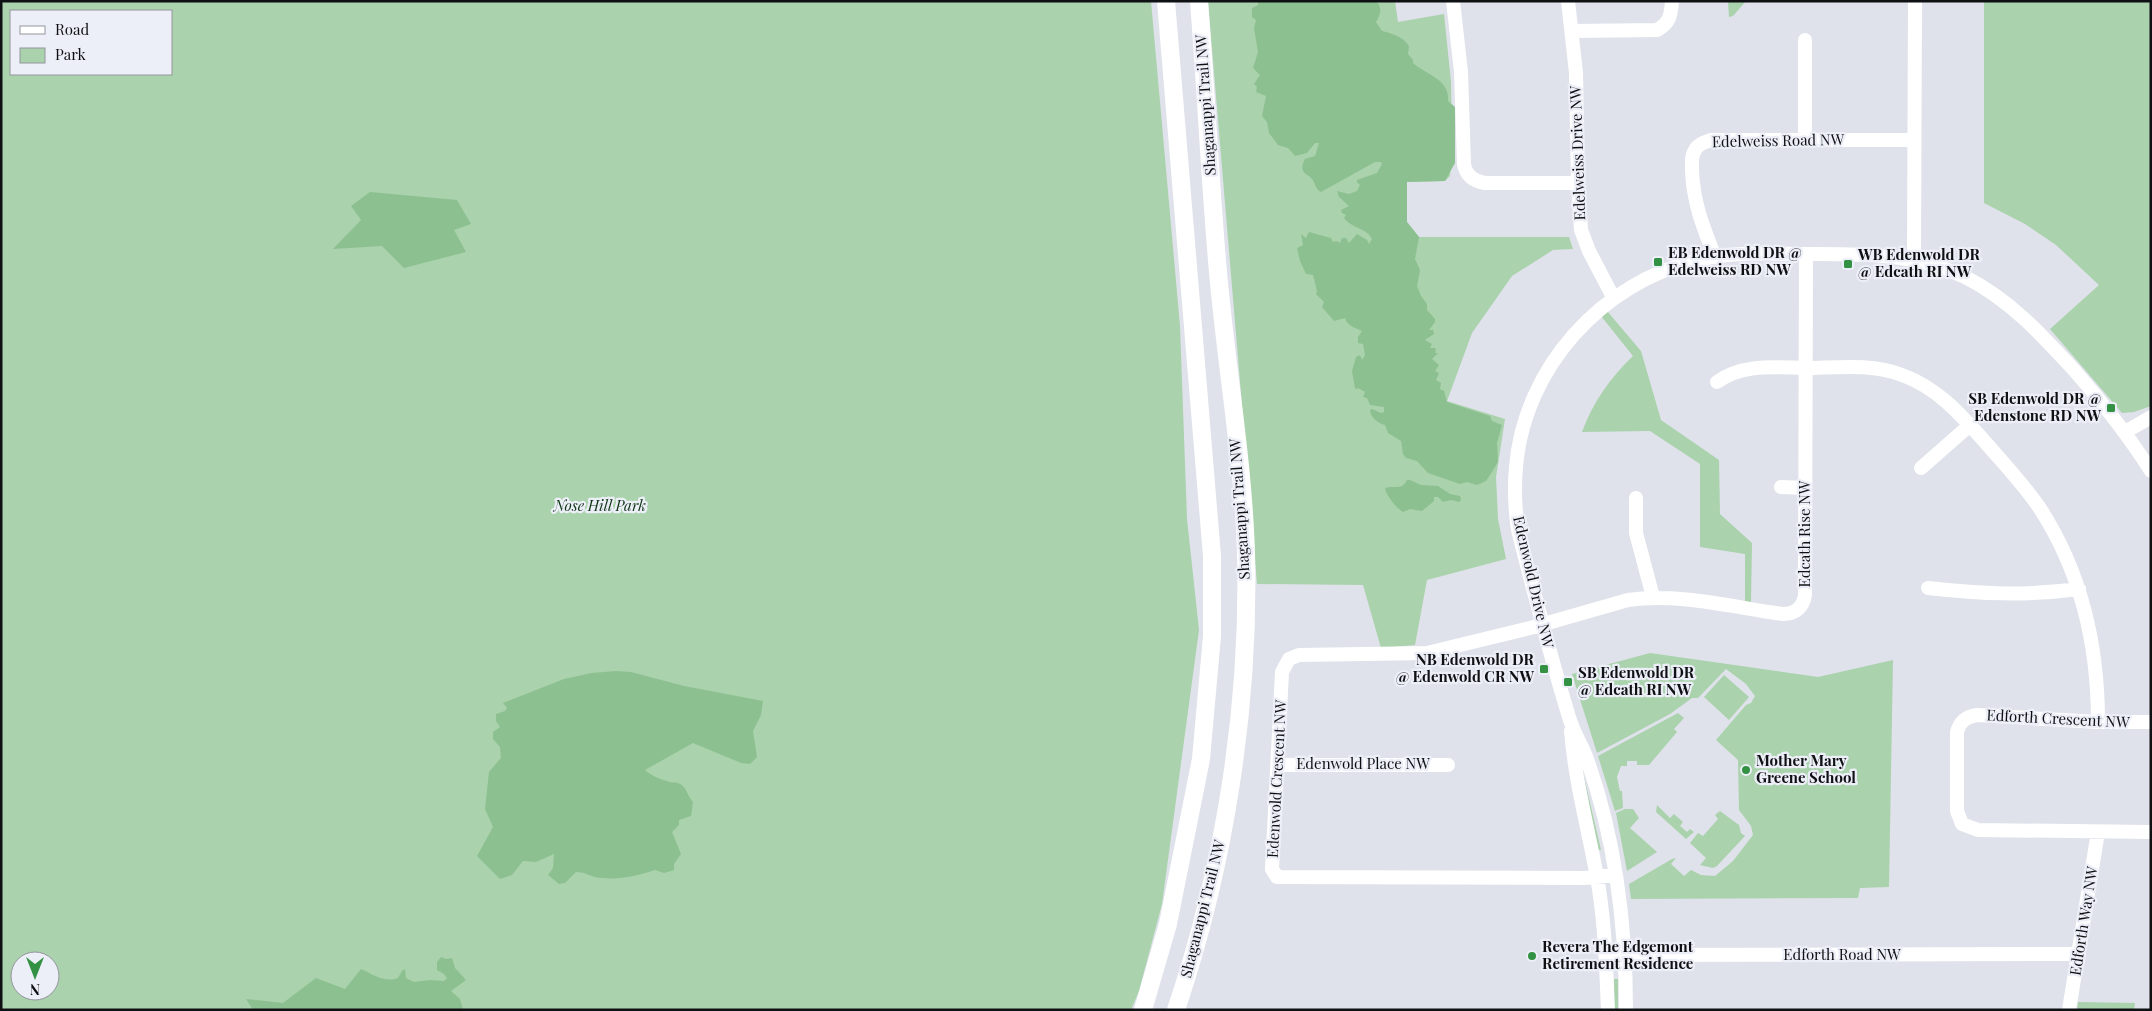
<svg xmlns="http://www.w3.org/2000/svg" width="2152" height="1011" font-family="'Playfair Display',serif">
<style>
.green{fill:#aad2ac;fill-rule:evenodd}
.forest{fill:#8dc091}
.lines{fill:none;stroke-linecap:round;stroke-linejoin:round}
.minor{stroke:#fff;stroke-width:14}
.major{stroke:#fff;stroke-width:18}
.poi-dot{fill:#339143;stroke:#eceff7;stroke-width:2}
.labels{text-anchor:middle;stroke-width:4.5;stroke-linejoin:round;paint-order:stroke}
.street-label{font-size:15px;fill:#0f1013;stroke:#eceff7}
.poi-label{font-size:15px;font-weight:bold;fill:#0f1013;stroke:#eceff7;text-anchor:start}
.park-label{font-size:15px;font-style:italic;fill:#0f3515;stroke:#eceff7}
</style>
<rect width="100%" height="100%" fill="#dfe2ea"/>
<!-- green -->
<path class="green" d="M1,1H1151L1180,326L1187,519L1199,630L1162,904L1139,991L1131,1010H1ZM11,11H171V74H11ZM20,961H50V991H20Z
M1208,1H1395L1398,22L1444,14L1451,82L1452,141L1450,176L1445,181L1407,182V222L1419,237H1569L1573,249L1553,250L1512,276L1472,333L1447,401L1505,419L1496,477L1498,519L1506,559L1427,580L1415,645L1381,648L1363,585L1257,584Z
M1728,1H1746L1733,16L1729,17Z
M1984,1H2151V406L2134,412L2122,413L2050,329L2099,285L2056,245L2025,224L1984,203Z
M1607,311L1641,351L1661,420L1719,460L1720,514L1752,543L1751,603L1745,602V554L1700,547V464L1650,431L1582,432C1593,402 1610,378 1633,356L1601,316Z
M1650,653L1818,677L1893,660L1889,887L1860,888L1858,898L1631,899L1629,884L1672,859L1676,858L1671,864L1684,876L1691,870L1701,875L1715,876L1733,861L1753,835L1751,826L1739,810L1738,760L1716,740L1746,705L1751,703L1755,696L1746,684L1726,669L1698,698H1692L1670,714L1597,753L1572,674Z
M1724,675L1749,697L1729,720L1704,697Z
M1678,713L1684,718L1674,729L1677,732L1649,765H1637V761H1627V766H1621L1617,777L1620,791H1622L1623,808L1615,811L1598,756Z
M1582,768L1601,850H1597Z
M1657,805L1670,818L1674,814L1683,822L1680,826L1687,832L1690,829L1694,832L1686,839L1656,812Z
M1625,809H1633L1639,818L1630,828L1657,852L1627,871L1616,813Z
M1720,811L1739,825L1741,833L1745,836L1717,866L1713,868L1700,865L1706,858L1690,843L1698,833L1703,836L1718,819L1715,815Z
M1614,979H1618V1010H1614Z
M2078,1002L2135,1003L2134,1010H2077Z"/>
<!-- forest -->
<path class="forest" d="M1258,1H1376C1383,8 1380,15 1376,22L1382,31C1393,34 1402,36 1409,46L1408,54L1413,60V63C1426,75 1450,79 1448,101L1455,107V163L1445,181L1407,182V222L1419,237L1415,259L1420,270L1417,286L1421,296L1427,304V310L1435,319V322L1429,330H1433L1434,334L1425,340L1432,344L1430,348H1435L1436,350L1435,353H1438L1432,359L1439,365L1435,371L1439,373L1436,380L1441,383L1440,389L1444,391L1447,402L1490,416L1492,421L1502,425L1497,443L1498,462L1488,478L1486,481L1477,485L1467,482L1460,484L1428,473L1417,461L1406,458L1403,454L1401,441L1388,433L1385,425C1379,424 1370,417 1370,410L1372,409L1381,413L1384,412V407L1370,405L1367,398L1363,397L1365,392L1358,388L1356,389L1355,388L1352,371L1356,357L1360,355L1362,360L1365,355L1363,344L1358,343V337L1362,331C1356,328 1347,326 1345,318L1334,321L1322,307L1324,302L1316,294L1317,291L1313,275L1306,274L1300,261L1297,248L1303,245L1301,234L1306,238L1309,232L1331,238L1333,242L1337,241L1340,243L1342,238H1346L1349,243L1357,234L1367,240L1369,244L1372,239C1367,228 1351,228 1344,218L1346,215L1342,213L1341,210L1349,206L1339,197L1337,191L1349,194L1357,191L1360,185L1357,182V180L1377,173L1382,164L1381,162H1375L1321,192C1316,189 1316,187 1314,182C1309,172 1297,175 1305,159L1315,156L1319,143H1315L1307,153L1295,156L1288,148L1278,145L1269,133L1267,122L1262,116L1266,96L1256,92L1257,87L1254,84L1260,75L1253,68L1258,52L1254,28L1256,20L1252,17V8L1258,5Z
M370,192L457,200L471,224L454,230L466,252L404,268L382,246L333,249L361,220L351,206Z
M1407,480H1410L1421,485L1438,486L1450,494L1460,496L1461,500L1459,502L1451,500L1443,502L1438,497H1434V501L1422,511L1410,509L1403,512C1396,508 1386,495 1385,488C1394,485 1402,491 1407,480Z
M616,671L631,672L684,686L763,701L761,715L753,731L757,757L750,764L741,763L693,743L645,770C650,775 662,780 670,782C673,783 676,782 678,783C687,786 687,796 693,802L691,816L679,820V825L672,832L681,854L674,864V870L664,873L655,870C636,876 616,881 595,877C588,875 584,872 576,872L565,883L559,884L548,875L553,868L554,854L536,862L523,861L512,875L500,879L477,856L493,827L485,809L489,772L501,758L500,747L493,739V732L500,727L496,721V714L505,711L507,708L503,703L564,679L592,673Z
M441,957L446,959L452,958L455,968L466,980L451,991L460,999L463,1010H253L246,999L283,1003L316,978L345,989L361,969C374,975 385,983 398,978L402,971L405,969L406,978L414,982L430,980L444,981L447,978L444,974L437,970V962Z"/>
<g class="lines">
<!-- minor -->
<path class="minor" d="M1453,1L1461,72L1464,164C1466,176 1474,181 1485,183H1578
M1568,1L1576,73L1578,183L1581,230L1589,251L1613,297
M1572,31L1657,30C1670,23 1671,15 1672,1
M1805,40V140
M1715,257C1703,227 1693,202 1692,170C1692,163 1691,156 1695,150C1698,144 1705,142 1711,140H1914
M1914,259L1915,1
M1717,382C1744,362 1780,368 1812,368C1842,367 1874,364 1902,375C1938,388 1961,415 1986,443C2005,465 2025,486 2041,510C2082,574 2098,647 2098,722
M2125,432L2151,417
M1921,468L1970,425
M1781,487L1805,488
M1636,498V533L1653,597
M1928,588C1982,594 2025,596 2079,589
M2151,722H2098L1977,715C1966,717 1960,721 1957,732V811L1962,824L1978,830L2151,832
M1571,731C1575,781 1588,828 1597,877C1605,921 1606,966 1608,1010
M1278,765H1448
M1615,875L1585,878L1277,877L1272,869L1282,672L1289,659L1299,655L1427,653L1530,628L1628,600C1679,593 1732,607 1783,614C1795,614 1803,608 1805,595L1806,254
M1605,955L2079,954
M1626,1010C1626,926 1615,838 1587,759C1582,745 1573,732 1569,717C1550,655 1534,593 1518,530C1515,509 1514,488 1516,467C1524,368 1602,282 1698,260C1734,251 1772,254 1810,254C1865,254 1914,253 1965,277C2009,299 2041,334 2074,370C2102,402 2128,435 2151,471
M2069,1010L2098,832"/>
<!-- major -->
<path class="major" d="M1143,1010L1168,924L1201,759L1212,636V556L1166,1
M1176,1010C1225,865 1250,705 1246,552C1243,458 1226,365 1218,272C1210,182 1206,91 1199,1"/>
</g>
<!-- markers -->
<g class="poi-dot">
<rect x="1653" y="257" width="10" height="10" rx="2.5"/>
<rect x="1843" y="259" width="10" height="10" rx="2.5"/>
<rect x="2106" y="403" width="10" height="10" rx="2.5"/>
<rect x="1539" y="664" width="10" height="10" rx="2.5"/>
<rect x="1563" y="677" width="10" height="10" rx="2.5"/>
<circle cx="1746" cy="770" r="5"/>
<circle cx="1532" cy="956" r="5"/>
</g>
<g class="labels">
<!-- street labels -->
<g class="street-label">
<text transform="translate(1206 105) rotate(-94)" y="5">Shaganappi Trail NW</text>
<text transform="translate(1778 141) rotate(-1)" y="5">Edelweiss Road NW</text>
<text transform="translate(1578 153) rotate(-92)" y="5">Edelweiss Drive NW</text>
<text transform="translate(1240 509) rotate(-94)" y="5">Shaganappi Trail NW</text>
<text transform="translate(1805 534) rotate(-90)" y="5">Edcath Rise NW</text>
<text transform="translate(1533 582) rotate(77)" y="5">Edenwold Drive NW</text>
<text transform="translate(2058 719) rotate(3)" y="5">Edforth Crescent NW</text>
<text x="1363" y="769">Edenwold Place NW</text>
<text transform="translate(1277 779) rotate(-87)" y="5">Edenwold Crescent NW</text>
<text transform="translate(1203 909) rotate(-76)" y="5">Shaganappi Trail NW</text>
<text transform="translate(2084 921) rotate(-81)" y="5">Edforth Way NW</text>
<text x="1842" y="960">Edforth Road NW</text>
</g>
<!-- poi labels -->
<g class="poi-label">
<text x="1668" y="258">EB Edenwold DR @<tspan x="1668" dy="17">Edelweiss RD NW</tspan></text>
<text x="1858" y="260">WB Edenwold DR<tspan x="1858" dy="17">@ Edcath RI NW</tspan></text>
<text x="2101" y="404" text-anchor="end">SB Edenwold DR @<tspan x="2101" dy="17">Edenstone RD NW</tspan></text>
<text x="1534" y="665" text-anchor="end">NB Edenwold DR<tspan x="1534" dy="17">@ Edenwold CR NW</tspan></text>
<text x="1578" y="678">SB Edenwold DR<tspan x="1578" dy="17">@ Edcath RI NW</tspan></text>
<text x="1756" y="766">Mother Mary<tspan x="1756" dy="17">Greene School</tspan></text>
<text x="1542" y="952">Revera The Edgemont<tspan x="1542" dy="17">Retirement Residence</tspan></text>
</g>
<!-- park labels -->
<g class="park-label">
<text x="600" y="511">Nose Hill Park</text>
</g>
</g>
<!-- border -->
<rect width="2152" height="1011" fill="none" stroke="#0f1013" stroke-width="5"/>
<!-- legend -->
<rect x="10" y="10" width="162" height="65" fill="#eceff7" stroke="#94969c"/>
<rect x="20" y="26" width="25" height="8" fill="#ffffff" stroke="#94969c"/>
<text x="55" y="35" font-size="15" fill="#0f1013">Road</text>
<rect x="20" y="48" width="25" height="15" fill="#aad2ac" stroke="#94969c"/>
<text x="55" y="60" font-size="15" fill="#0f1013">Park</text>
<!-- north arrow -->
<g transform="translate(35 976) rotate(180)"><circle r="24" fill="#eceff7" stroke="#94969c"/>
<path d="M0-4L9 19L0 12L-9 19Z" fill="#339143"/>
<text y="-8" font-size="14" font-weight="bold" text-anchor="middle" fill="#0f1013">N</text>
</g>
</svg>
